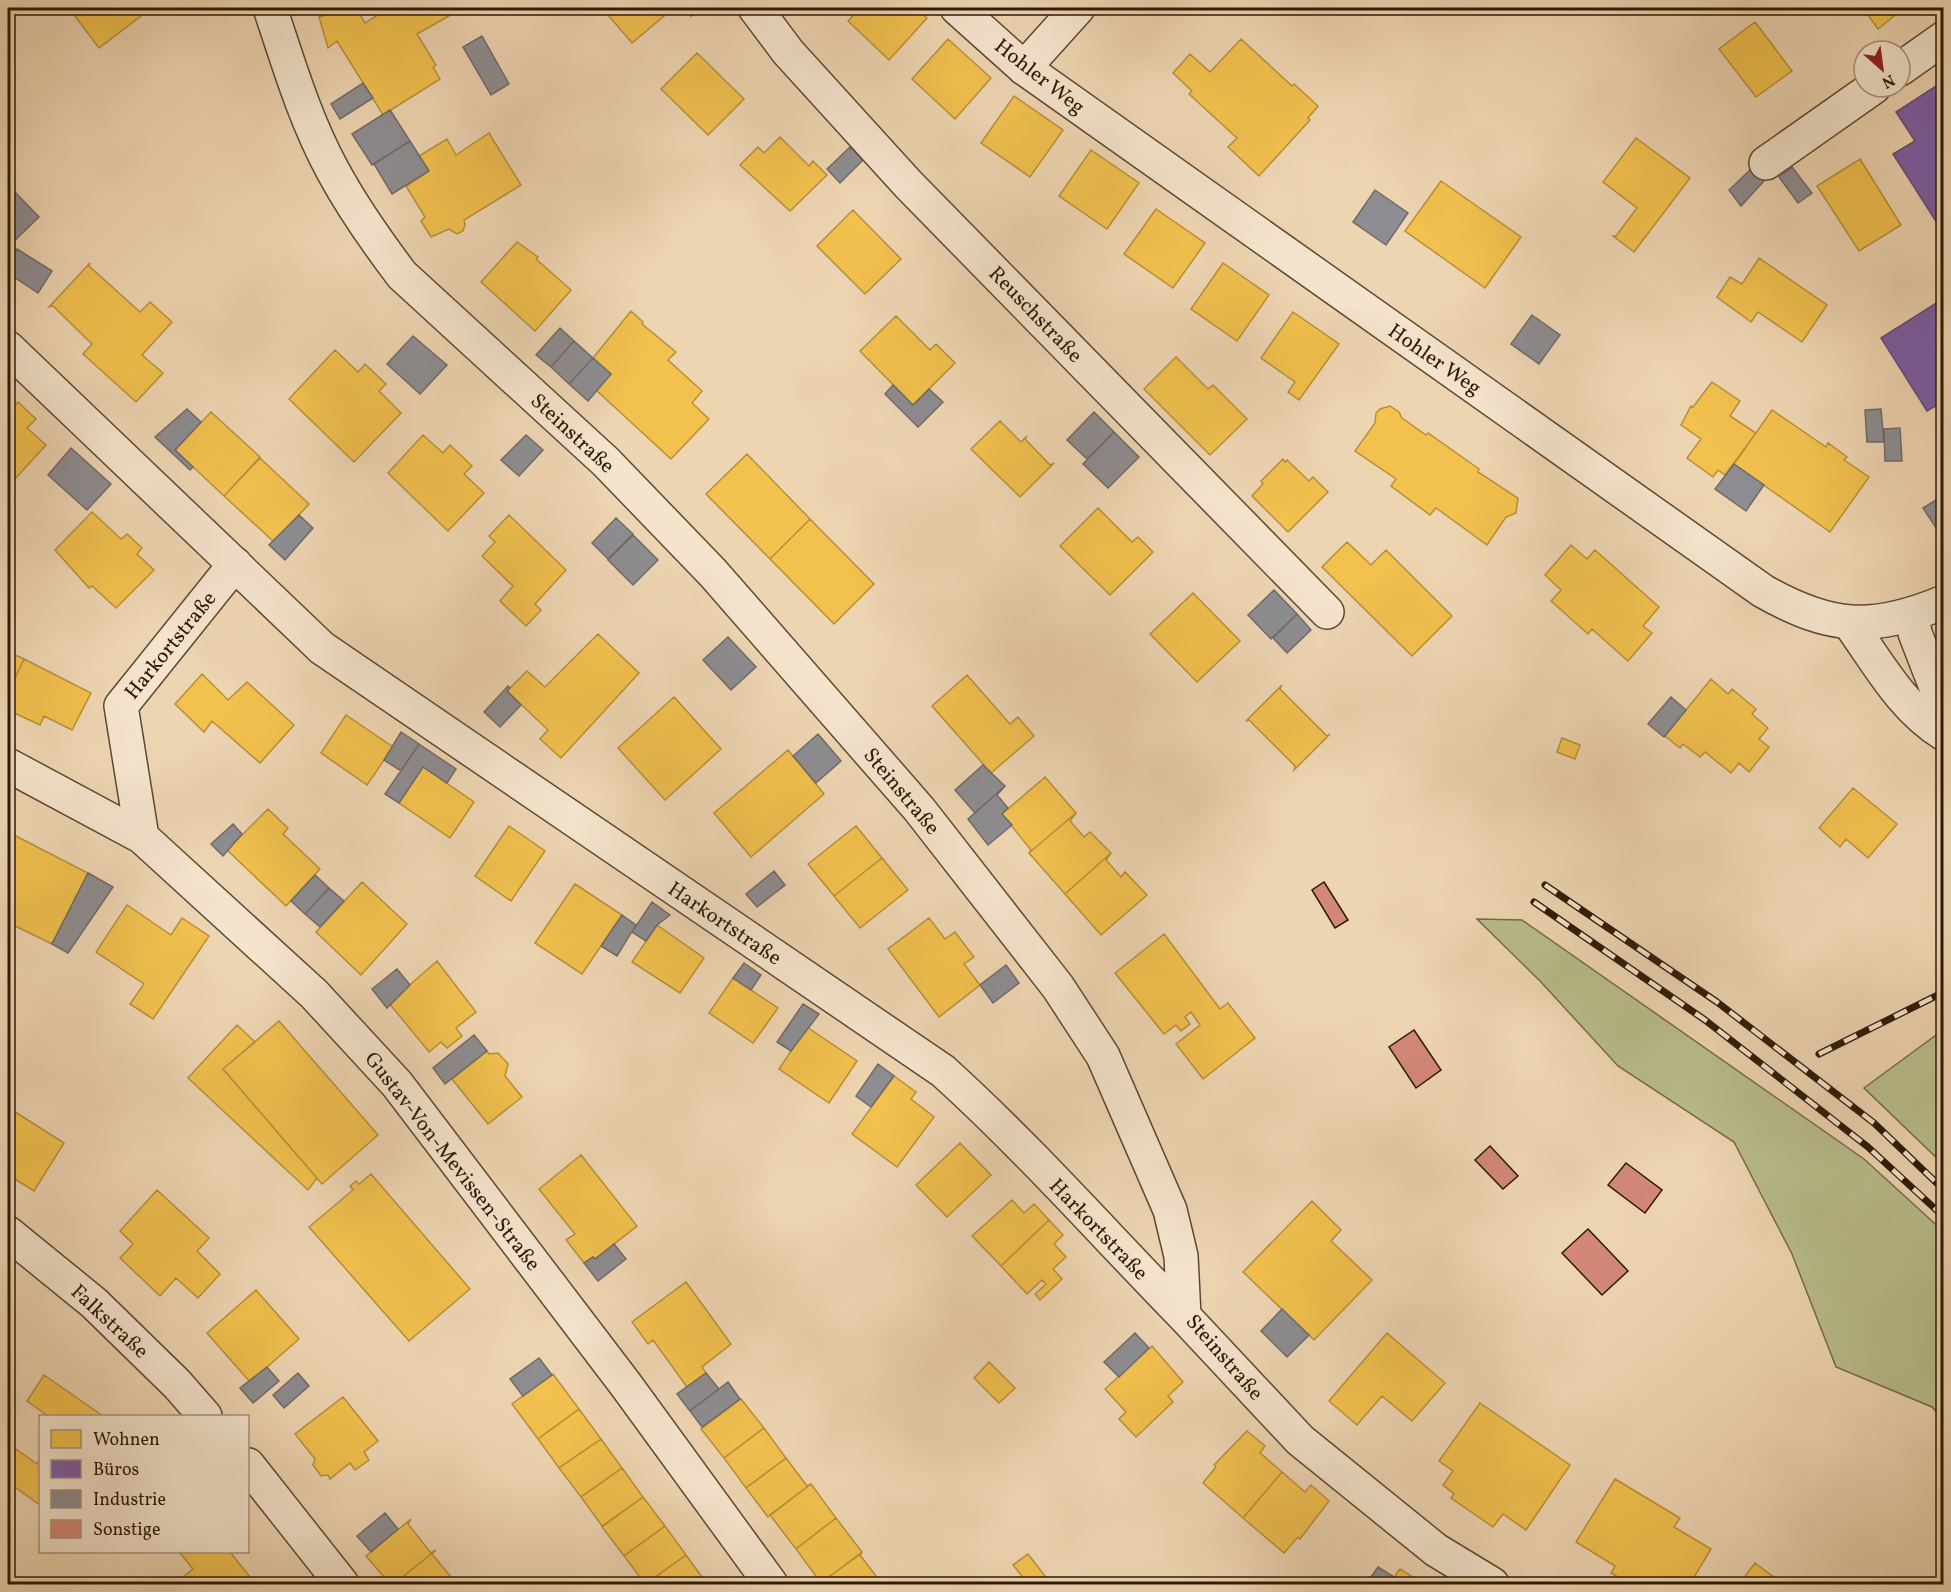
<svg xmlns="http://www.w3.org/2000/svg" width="1951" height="1592" font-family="Vollkorn,serif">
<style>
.green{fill:#b9bd8c;stroke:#726c49;stroke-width:1.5}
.homes{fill:#f2c14e;stroke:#b78f38;stroke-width:1.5}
.offices{fill:#7b5ea7;stroke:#634a77;stroke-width:1.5}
.industry{fill:#8d8d92;stroke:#706a68;stroke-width:1.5}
.building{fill:#d38778;stroke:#2c1a06;stroke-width:1.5}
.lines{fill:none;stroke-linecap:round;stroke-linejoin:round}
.minor-casing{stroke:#5c4931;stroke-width:36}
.tertiary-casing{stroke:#5c4931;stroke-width:36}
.minor{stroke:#f4e4cd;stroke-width:33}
.tertiary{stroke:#f4e4cd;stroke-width:33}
.rail-casing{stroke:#2c1a06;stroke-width:7}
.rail{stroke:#f4e4cd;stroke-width:4.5;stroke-dasharray:14;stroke-linecap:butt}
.labels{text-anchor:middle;stroke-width:6;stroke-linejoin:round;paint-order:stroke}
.street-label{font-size:21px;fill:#2c1a06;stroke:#f4e4cd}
</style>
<rect width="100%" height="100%" fill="#eed5b2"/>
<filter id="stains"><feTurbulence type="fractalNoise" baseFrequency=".00333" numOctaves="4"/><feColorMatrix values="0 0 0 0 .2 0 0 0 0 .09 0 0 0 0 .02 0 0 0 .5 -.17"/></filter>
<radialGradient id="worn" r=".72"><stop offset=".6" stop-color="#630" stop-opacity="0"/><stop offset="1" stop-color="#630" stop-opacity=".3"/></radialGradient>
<!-- green -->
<path class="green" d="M1477,919L1522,920L1864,1159L1943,1231V1419L1932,1407L1836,1367L1792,1254L1734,1142L1618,1066L1541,982Z
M1943,1030V1164L1864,1088Z"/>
<!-- homes -->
<path class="homes" d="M75,8H135L141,16L99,48L71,11Z
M347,8H356L365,23L389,8H463L417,34L436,65L433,67L440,79L383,115L337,41L328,48L319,17Z
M602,8H668L670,11L632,43Z
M860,8H915L927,18L889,60L848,21Z
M1863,8H1904L1878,29Z
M1755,22L1792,71L1756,97L1719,49Z
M948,39L991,78L955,119L912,79Z
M1241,39L1292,86L1294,84L1318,106L1308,118L1310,120L1259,176L1228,147L1237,138L1189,94L1192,91L1173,73L1190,54L1210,72Z
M697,53L744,99L708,135L661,89Z
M1014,96L1063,130L1030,177L981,143Z
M489,133L521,185L464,220L465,225L463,231L457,234L449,229L431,237L421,221L425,217L406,186L429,171L419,156L447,139L456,155Z
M780,137L809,166L813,161L827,175L790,211L740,165L758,147L764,153Z
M1636,138L1690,178L1634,252L1613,236H1616L1637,208L1603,182Z
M1091,150L1139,183L1107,229L1059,196Z
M1860,159L1901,225L1859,251L1817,186Z
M1441,181L1521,237L1485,288L1405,231Z
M1156,209L1205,243L1173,288L1124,254Z
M853,210L901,259L865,294L817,246Z
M517,242L538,257L536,259L571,290L535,331L481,282Z
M1759,258L1827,305L1802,342L1758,312L1751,322L1717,297L1730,277L1742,284Z
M90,263L89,266L140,312L150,302L172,322L142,355L163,373L136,402L83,354L92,344L53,306L49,307Z
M1223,263L1269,295L1237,341L1191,309Z
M631,311L643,322L642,324L676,352L668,360L702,391L692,403L709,419L671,459L596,390L611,374L593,358Z
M1293,312L1339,344L1299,400L1288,392L1295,382L1261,358Z
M896,316L930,350L936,344L955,363L913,405L860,351Z
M335,350L358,372L365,364L386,384L379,391L401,413L354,462L289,399Z
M1176,357L1208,389L1213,385L1247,419L1210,455L1144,389Z
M1712,382L1740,401L1730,416L1756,433L1725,475L1718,470L1713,477L1687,458L1701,439L1681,425L1691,406L1693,407Z
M18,402L36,419L27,428L46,445L15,479L8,472V410L9,412Z
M1390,406L1399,412L1402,418L1426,435L1428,433L1479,469L1478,472L1518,498L1516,513L1506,517L1487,545L1436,508L1430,515L1391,486L1396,479L1355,451L1375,423L1376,413L1380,409Z
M1772,410L1826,447L1828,443L1847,457L1844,460L1869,477L1830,532L1734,464Z
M211,412L260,457L224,496L175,450Z
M1000,421L1021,442L1027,436L1025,439L1050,465L1054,463L1020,497L971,449Z
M423,435L443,453L450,445L472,466L464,474L484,493L448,531L388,473Z
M747,454L810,519L770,559L706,494Z
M260,458L309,504L274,542L224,496Z
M1283,459L1285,462L1287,460L1309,481L1313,477L1328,492L1288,532L1252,496L1263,484L1261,481Z
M1098,508L1132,542L1138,537L1153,552L1110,595L1060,546Z
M92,512L121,539L127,534L142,548L137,554L154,570L116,608L92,586L89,588L55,550Z
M509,515L566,570L535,604L541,610L526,626L500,601L513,586L482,556L495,542L489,536Z
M810,519L874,584L834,624L770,559Z
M1347,542L1371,565L1386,550L1452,616L1412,656L1322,567Z
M1571,545L1587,559L1595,550L1659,607L1643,626L1652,633L1628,661L1592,629L1588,634L1551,601L1561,590L1545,575Z
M1193,593L1240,641L1197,682L1150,634Z
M598,634L639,673L561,758L540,739L548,730L507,691L527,671L545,687Z
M8,652L24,659L8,693Z
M24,659L91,693L72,730L44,716L40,725L8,710V693Z
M202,674L228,700L247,682L294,725L260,763L212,721L204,732L175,704Z
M967,675L1010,724L1018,717L1034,736L991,773L932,706Z
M1711,679L1728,694L1732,689L1756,709L1752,714L1768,728L1759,739L1769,747L1749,772L1739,763L1731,773L1705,752L1700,757L1683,744L1680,748L1665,736Z
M1282,685L1280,689L1327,736L1330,734L1294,770L1295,766L1249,720L1246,721Z
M674,697L721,749L665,800L618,748Z
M346,715L393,747L367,785L321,753Z
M1562,738L1580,745L1575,759L1557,752Z
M788,750L824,794L751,857L714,813Z
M423,767L474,802L450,838L399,803Z
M1045,777L1076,813L1029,853L1031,850L1002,814Z
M1853,788L1897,824L1868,858L1846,839L1840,847L1819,828Z
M268,809L288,828L283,834L320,869L286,906L227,850Z
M1076,813L1070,821L1084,837L1090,832L1111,853L1065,894L1029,853Z
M509,826L545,851L511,901L475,876Z
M856,826L882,858L834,896L808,864Z
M8,832L88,873L52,944L9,923L8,926Z
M1111,853L1106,860L1121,877L1125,872L1147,895L1101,935L1065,894Z
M882,858L908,890L860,928L834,896Z
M362,882L407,924L361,975L316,932Z
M575,884L622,915L582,974L535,943Z
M127,905L171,935L182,918L209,936L153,1019L130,1004L144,984L96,952Z
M929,918L945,939L955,932L974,957L964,964L980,985L939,1017L888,949Z
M657,925L704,958L680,993L632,962Z
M1164,934L1220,1009L1228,1003L1255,1038L1203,1079L1176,1044L1200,1025L1191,1012L1185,1017L1190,1024L1181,1031L1176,1025L1164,1034L1115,973Z
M437,961L476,1012L456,1028L462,1036L447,1048L441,1042L429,1052L389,1003Z
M733,978L778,1008L753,1043L709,1013Z
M279,1021L378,1135L322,1184L223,1069Z
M237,1025L255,1042L223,1069L317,1178L308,1190L188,1078Z
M807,1027L857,1061L829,1103L779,1069Z
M487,1051L489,1054L498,1053L508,1064L505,1076L522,1097L488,1124L452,1079Z
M894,1076L916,1092L911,1099L934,1117L897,1167L852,1134Z
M9,1108L64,1143L34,1191L10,1176L8,1178Z
M960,1143L991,1175L947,1217L916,1185Z
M581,1155L637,1226L595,1259L593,1257L584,1263L566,1240L575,1234L539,1189Z
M371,1174L470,1289L409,1341L309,1227L353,1190L350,1186L356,1181L359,1184Z
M157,1190L209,1238L197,1251L220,1274L198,1298L176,1278L160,1296L120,1258L133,1244L120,1231Z
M1012,1200L1024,1213L1034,1204L1049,1220L1001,1266L972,1236Z
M1312,1201L1341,1230L1331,1241L1372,1280L1314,1340L1243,1272Z
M1049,1220L1063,1235L1054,1244L1066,1257L1053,1269L1062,1279L1040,1300L1035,1294L1046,1284L1042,1280L1027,1294L1001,1266Z
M686,1282L731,1344L702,1367L706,1373L687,1387L653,1340L648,1344L632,1322Z
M256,1290L299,1339L250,1382L207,1333Z
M1387,1333L1445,1383L1412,1421L1382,1396L1357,1425L1329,1401Z
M1152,1346L1183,1382L1168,1396L1173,1402L1136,1437L1119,1419L1126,1412L1105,1389Z
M989,1362L1015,1388L999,1403L974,1378Z
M553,1374L579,1409L538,1439L512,1404Z
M44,1375L103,1416H48L27,1401Z
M343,1397L378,1441L364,1452L369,1460L355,1470L350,1463L330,1479L328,1475L321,1476L313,1465L315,1459L295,1434Z
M741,1399L764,1428L724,1458L701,1429Z
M1480,1403L1570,1465L1526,1530L1503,1514L1493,1527L1451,1498L1454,1494L1443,1485L1453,1471L1439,1461Z
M579,1409L601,1439L559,1468L538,1439Z
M764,1428L786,1458L746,1488L724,1458Z
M1247,1431L1265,1446L1260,1453L1282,1472L1243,1518L1203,1483L1216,1467L1214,1465Z
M601,1439L622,1468L581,1497L559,1468Z
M16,1449L37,1464L40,1458V1505L8,1482V1462Z
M786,1458L807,1486L811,1484L768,1517L746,1488Z
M622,1468L643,1497L602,1526L581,1497Z
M1282,1472L1305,1492L1311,1485L1329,1501L1300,1539L1298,1537L1284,1553L1243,1518Z
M1615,1479L1680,1518L1674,1527L1711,1549L1690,1584H1630L1611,1573L1615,1566L1576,1542Z
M811,1484L836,1518L796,1549L770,1515Z
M643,1497L665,1526L624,1556L602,1527Z
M836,1518L862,1552L821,1583L796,1549Z
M411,1519L408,1524L431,1553L436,1550L394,1584H390L366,1556Z
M665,1526L686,1555L645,1584L624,1556Z
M436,1550L432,1554L456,1583L461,1580L456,1584H394Z
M179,1552H230L254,1582L250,1584H174L193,1569Z
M862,1553L860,1555L882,1584H819Z
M1028,1554L1045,1576L1034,1584H1028L1013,1565Z
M686,1555L707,1584H646Z
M1755,1563L1783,1584H1739Z
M1400,1569L1424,1584H1389Z"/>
<!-- offices -->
<path class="offices" d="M1944,81V234L1893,154L1915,141L1896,112Z
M1944,298V401L1927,411L1881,338Z"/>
<!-- industry -->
<path class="industry" d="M683,8H701L691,16Z
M482,36L509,84L491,95L463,47Z
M363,83L373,98L340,119L331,104Z
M390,110L410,141L372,165L352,134Z
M410,141L429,171L392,194L374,164Z
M850,147L863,160L840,183L827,169Z
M1753,167L1764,181L1741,206L1729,190Z
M1792,167L1812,193L1798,203L1779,177Z
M1375,190L1408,213L1386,245L1353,222Z
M15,192L39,217L9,246L8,198Z
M17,249L52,271L38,293L8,273V267Z
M1532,315L1560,335L1539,364L1511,344Z
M560,328L574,341L551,367L536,355Z
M413,336L447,365L420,394L387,364Z
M574,341L593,358L569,384L551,367Z
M593,358L611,374L588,401L569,384Z
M893,385L913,405L929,389L943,402L918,427L885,394Z
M187,409L201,422L175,450L193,467L190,470L155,437Z
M1881,409L1884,442H1867L1865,410Z
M1094,412L1114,432L1087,459L1067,440Z
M1900,428L1902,461H1885L1884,429Z
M1114,432L1139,457L1108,488L1083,464Z
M526,435L543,450L519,476L501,460Z
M71,448L111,484L87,510L48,475Z
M1734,464L1764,485L1746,511L1715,489Z
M1944,495V540L1923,508Z
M299,515L313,528L285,560L269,545Z
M616,518L633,534L608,559L592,543Z
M633,535L658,560L633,585L608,560Z
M1274,590L1297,614L1271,639L1248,615Z
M1297,614L1311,630L1287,653L1273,638Z
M728,637L756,667L731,690L703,660Z
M508,686L510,688L507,691L521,705L500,727L484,712Z
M1671,697L1686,710L1664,737L1648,724Z
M401,732L419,744L401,771L384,760Z
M818,734L841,761L816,783L793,756Z
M419,744L456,769L447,783L423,767L399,803L385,794Z
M983,765L1005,786L975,813L955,790Z
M1005,786L997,795L1008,808L1002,814L1012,825L988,845L968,819Z
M233,824L242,834L223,856L211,844Z
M774,871L785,885L757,907L746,894Z
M88,873L113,887L68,953L52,944Z
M315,875L329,888L305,914L291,901Z
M329,888L344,901L320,927L305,914Z
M652,902L670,915L657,925L646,941L632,932Z
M622,915L636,925L617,956L601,946Z
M744,963L761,975L751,990L733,978Z
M1006,965L1019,983L993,1003L980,985Z
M397,969L410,985L387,1008L372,989Z
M803,1004L819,1014L791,1051L777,1042Z
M474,1035L487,1051L445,1084L433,1068Z
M878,1064L894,1076L871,1107L856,1096Z
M614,1244L626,1259L598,1281L584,1263L593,1257L595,1259Z
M1282,1309L1309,1335L1287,1357L1261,1331Z
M1135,1333L1149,1348L1119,1377L1104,1362Z
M539,1358L552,1375L523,1396L510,1379Z
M267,1367L279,1381L253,1403L240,1388Z
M298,1373L309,1386L284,1408L273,1395Z
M706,1373L719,1389L690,1411L677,1394Z
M728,1382L740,1399L702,1427L690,1411Z
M385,1513L398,1529L371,1552L357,1536Z
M1378,1567L1394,1577L1389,1584H1366Z"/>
<!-- building -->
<path class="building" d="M1324,882L1348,920L1335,928L1312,890Z
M1414,1030L1441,1070L1416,1088L1389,1047Z
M1490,1146L1518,1176L1503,1189L1475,1160Z
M1626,1163L1662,1190L1645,1213L1608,1185Z
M1588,1229L1628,1271L1602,1295L1562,1253Z"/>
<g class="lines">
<!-- minor casing -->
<g class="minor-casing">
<path id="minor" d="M270,8C288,62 305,120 333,171C353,208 377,242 402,275L606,462L713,573L919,809L1058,987L1103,1056L1170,1210L1181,1256L1184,1316L1300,1440L1436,1550L1492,1584
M755,8L788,52L908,184L1327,612
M1024,68L1078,8
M1900,69L1944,38
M1766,163L1874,87
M8,348L322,648L943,1071C1028,1148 1104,1234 1184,1316
M8,765L142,837L314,994L397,1084L626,1385L771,1584
M142,837L121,706L235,564
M8,1233L94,1303L177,1384L205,1416
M248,1465L342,1584"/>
</g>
<!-- tertiary casing -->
<g class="tertiary-casing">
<path id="tertiary" d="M957,8L1024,68L1763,591C1830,629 1872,632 1944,602
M1912,615L1915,633L1944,708
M1850,624C1878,663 1902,708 1944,734"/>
</g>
<!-- minor -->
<use href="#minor" class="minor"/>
<!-- tertiary -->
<use href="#tertiary" class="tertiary"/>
<!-- rail casing -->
<g class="rail-casing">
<path id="rail" d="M1545,885L1717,1002L1874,1123L1944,1190
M1534,902L1705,1020L1868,1147L1944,1217
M1819,1054L1944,992"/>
</g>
<!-- rail -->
<use href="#rail" class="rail"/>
</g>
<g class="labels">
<!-- street labels -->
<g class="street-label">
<text transform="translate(1040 76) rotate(38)" y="7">Hohler Weg</text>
<text transform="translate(1036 314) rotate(46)" y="7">Reuschstraße</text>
<text transform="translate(1435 359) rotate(35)" y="7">Hohler Weg</text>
<text transform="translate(573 433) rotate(43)" y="7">Steinstraße</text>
<text transform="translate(170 645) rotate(-51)" y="7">Harkortstraße</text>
<text transform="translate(902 791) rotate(50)" y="7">Steinstraße</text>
<text transform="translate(725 923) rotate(34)" y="7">Harkortstraße</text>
<text transform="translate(453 1161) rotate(52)" y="7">Gustav-Von-Mevissen-Straße</text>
<text transform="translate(1099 1229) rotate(46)" y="7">Harkortstraße</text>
<text transform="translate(110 1321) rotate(43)" y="7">Falkstraße</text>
<text transform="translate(1225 1357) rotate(49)" y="7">Steinstraße</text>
</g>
</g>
<!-- margin -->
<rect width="1951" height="1592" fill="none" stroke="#eed5b2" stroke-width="30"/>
<rect x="9" y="9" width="1933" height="1574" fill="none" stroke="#2c1a06" stroke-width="3"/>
<rect x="15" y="15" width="1921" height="1562" fill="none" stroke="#2c1a06" stroke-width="1.5"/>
<!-- legend -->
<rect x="39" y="1415" width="210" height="138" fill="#f4e4cd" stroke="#a4937d" stroke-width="1.5"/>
<rect x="51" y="1430" width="30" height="18" fill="#f2c14e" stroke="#a4937d" stroke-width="1.5"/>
<text x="93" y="1445" font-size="18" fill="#2c1a06">Wohnen</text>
<rect x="51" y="1460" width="30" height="18" fill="#7b5ea7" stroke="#a4937d" stroke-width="1.5"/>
<text x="93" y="1475" font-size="18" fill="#2c1a06">Büros</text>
<rect x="51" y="1490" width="30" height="18" fill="#8d8d92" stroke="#a4937d" stroke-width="1.5"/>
<text x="93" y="1505" font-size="18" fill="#2c1a06">Industrie</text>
<rect x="51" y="1520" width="30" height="18" fill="#d38778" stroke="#a4937d" stroke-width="1.5"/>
<text x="93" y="1535" font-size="18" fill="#2c1a06">Sonstige</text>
<!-- north arrow -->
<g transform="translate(1882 69) rotate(152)"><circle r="28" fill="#f4e4cd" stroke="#a4937d" stroke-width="1.5"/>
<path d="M0-4.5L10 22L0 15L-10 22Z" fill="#8f2418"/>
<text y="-9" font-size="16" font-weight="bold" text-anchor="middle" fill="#2c1a06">N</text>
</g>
<rect width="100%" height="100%" filter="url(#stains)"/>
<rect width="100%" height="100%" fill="url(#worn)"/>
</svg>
